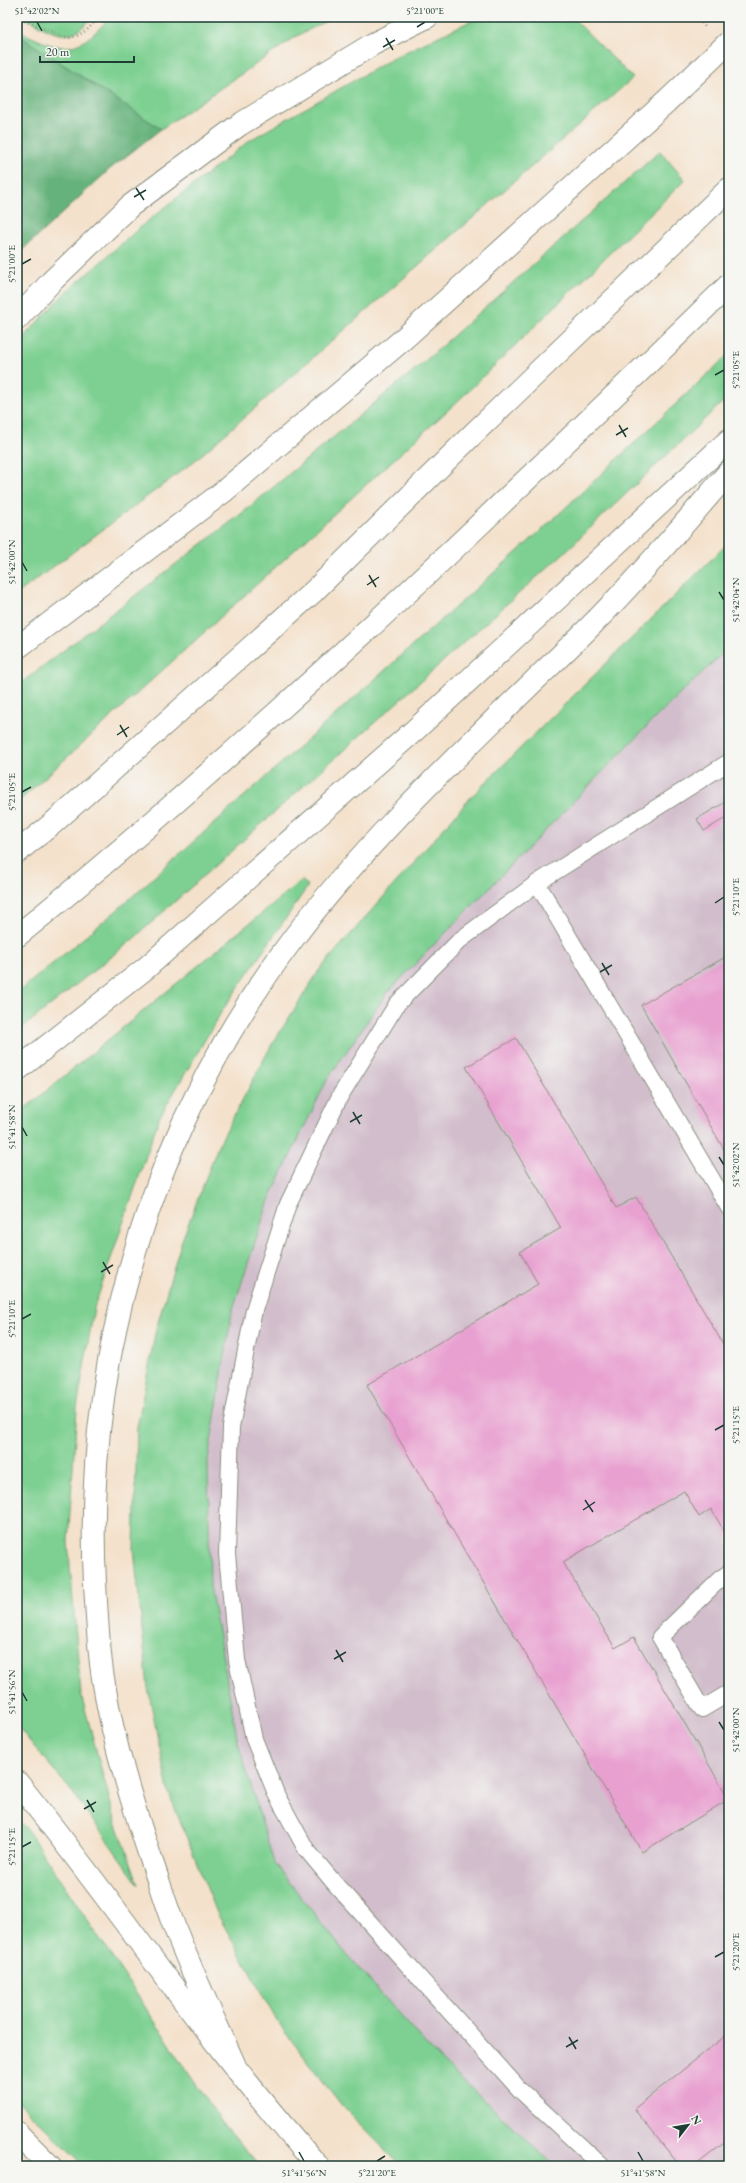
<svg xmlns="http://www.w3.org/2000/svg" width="746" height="2183" font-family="'EB Garamond',serif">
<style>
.industrial{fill:#d1bdcb}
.green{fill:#7ed092;stroke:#4e8663}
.forest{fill:#66b27c;stroke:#427858}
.building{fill:#e8a0d0}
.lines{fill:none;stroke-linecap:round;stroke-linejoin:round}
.service-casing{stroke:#8a8f80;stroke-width:18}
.motorway-casing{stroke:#8a8f80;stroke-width:24}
.path{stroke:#8a8f80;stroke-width:2.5;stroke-dasharray:1 3;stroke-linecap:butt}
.service{stroke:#fff;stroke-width:16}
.motorway{stroke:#fff;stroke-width:22}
.motorway-bridge-casing{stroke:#8a8f80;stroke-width:24;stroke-linecap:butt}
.motorway-bridge{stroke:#fff;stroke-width:22}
.ticks{fill:none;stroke:#1f3d34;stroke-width:1.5}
.neatline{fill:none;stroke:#1f3d34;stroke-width:1.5}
.ticks-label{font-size:10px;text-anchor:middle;fill:#1f3d34}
</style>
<rect width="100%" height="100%" fill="#f6f6f2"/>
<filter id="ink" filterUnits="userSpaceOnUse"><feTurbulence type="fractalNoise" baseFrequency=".025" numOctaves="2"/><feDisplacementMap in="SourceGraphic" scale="8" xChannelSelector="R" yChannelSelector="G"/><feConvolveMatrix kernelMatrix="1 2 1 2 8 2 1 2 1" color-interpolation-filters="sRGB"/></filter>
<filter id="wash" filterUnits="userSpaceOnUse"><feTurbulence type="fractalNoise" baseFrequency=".012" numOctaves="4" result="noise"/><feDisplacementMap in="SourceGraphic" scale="16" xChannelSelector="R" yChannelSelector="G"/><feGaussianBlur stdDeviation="0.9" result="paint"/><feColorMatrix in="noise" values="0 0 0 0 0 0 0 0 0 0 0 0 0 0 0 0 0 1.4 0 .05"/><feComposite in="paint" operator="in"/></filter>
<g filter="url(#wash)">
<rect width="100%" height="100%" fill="#f4e1cb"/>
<!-- industrial -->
<path class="industrial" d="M729,647V2166H555L438,2058L347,1955L274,1863L238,1742L210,1586L208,1460L232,1312L269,1200L327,1080L385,994L652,721Z"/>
<!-- green -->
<path class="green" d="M23,17H92C67,48 52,31 23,17Z
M110,17H334L297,36L161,129L17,34V30C62,52 75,57 110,17Z
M479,17H572L633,78L192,463L17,594V344L63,295L144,224L250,140L395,57Z
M660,151L685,180L459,400L17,803V686L241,514L424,362Z
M729,354V396L565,552L132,940L17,1032V993L116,911L546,526Z
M729,542V647L652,721L386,994L327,1080L269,1200L232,1312L208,1460L210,1586L238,1742L274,1863L347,1955L438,2058L555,2166H401L343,2107L278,2023L217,1913L168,1791L148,1688L134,1549L137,1427L156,1329L181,1243L218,1146L271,1046L320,969L472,796Z
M302,880L308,886L222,1011L159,1118L94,1308L77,1408L68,1542L81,1694L114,1816L139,1885L73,1793L17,1726V1115Z
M17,1819L26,1828L223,2124L259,2166H85L17,2101Z"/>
<!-- forest -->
<path class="forest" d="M17,34L161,129L110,169L17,255Z"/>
<g id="blocks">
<!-- building -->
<path class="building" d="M729,800V816L704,831L697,819Z
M729,955V1158L641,1005Z
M516,1038L616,1208L636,1197L729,1354V1539L711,1509L699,1517L684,1491L563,1562L615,1648L634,1637L729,1799L642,1852L367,1385L538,1284L520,1252L561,1228L466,1067Z
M729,2033V2139L695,2166H680L634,2109Z"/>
</g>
</g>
<g filter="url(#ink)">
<use href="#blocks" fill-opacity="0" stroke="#8a8f80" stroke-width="1"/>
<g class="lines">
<!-- service casing -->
<g class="service-casing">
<path id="service" d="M537,883L729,1208
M729,1573L721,1578L660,1637L702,1709L729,1693
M602,2166L521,2091L336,1885L306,1849L277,1796L254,1739L237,1660L227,1554L231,1427L254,1310L288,1204L340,1096L397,1004L460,940L537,883L729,762"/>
</g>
<!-- motorway casing -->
<g class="motorway-casing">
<path id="motorway" d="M17,319L51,282L130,206L239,125L373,44L427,17
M17,648L223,492L400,342L666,102
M17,852L52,824L313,592L474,433L729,189
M17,936C267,733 498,508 729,285
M17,1070L146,968L416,729L729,440
M17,1782C119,1908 209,2045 318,2166
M235,2066C215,2021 194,1977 176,1931C167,1909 160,1885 152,1862C132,1803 114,1745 104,1684C98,1651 97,1616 95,1583C83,1352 155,1120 295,936C366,843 451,762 534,681C561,655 588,630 613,603C653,561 691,516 729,472
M17,2133L50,2166"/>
</g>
<!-- path -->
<path class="path" d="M696,17L705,27
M17,18L68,38C82,36 90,28 99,17"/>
<!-- service -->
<use href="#service" class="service"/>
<!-- motorway -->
<use href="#motorway" class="motorway"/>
<!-- motorway-bridge casing -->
<g class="motorway-bridge-casing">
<path id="motorway-bridge" d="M666,102L729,42"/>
</g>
<!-- motorway-bridge -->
<use href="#motorway-bridge" class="motorway-bridge"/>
</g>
</g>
<!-- ticks -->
<path class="ticks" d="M37,22L42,31M417,27L425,22M386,38L393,50M383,47L395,40M136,188L144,200M134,197L146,190M22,264L31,259M715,375L724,370M619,425L626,437M616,435L628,428M22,562L27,571M369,575L376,587M367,585L379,577M719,592L724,600M120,725L127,737M117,735L129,727M22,792L31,787M715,903L724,897M602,963L609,975M600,972L612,965M353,1112L360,1124M350,1122L362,1115M22,1127L27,1136M719,1157L724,1165M103,1262L110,1274M101,1272L113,1265M22,1319L31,1314M715,1430L724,1425M585,1500L593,1512M583,1510L595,1502M336,1650L343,1662M334,1659L346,1652M22,1692L27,1701M719,1722L724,1730M87,1800L94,1812M84,1809L96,1802M22,1847L31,1842M715,1957L724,1952M569,2037L576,2049M566,2047L578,2040M299,2152L304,2161M638,2152L643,2161M377,2161L385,2156"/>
<!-- margin -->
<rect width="746" height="2183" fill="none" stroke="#f6f6f2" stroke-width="44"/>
<!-- north arrow -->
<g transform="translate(688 2125) rotate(59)" stroke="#f6f6f2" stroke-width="3" paint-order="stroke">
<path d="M0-3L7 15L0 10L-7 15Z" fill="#1f3d34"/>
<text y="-6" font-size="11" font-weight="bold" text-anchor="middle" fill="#1f3d34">N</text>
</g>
<!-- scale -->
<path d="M40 56v6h94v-6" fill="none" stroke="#1f3d34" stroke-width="2"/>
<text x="46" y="56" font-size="12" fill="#1f3d34" stroke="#f6f6f2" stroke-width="3" paint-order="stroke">20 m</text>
<rect x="22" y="22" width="702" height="2139" class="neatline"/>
<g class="ticks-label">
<text x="37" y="14">51°42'02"N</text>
<text x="425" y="14">5°21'00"E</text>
<text transform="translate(11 264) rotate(-90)" y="4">5°21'00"E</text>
<text transform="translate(735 370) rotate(-90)" y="4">5°21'05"E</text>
<text transform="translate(11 562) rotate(-90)" y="4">51°42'00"N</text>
<text transform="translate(735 600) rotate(-90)" y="4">51°42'04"N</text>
<text transform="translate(11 792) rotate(-90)" y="4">5°21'05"E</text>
<text transform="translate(735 897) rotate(-90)" y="4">5°21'10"E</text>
<text transform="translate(11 1127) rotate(-90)" y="4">51°41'58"N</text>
<text transform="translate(735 1165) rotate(-90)" y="4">51°42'02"N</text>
<text transform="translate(11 1319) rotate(-90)" y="4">5°21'10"E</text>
<text transform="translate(735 1425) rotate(-90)" y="4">5°21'15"E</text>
<text transform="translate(11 1692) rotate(-90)" y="4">51°41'56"N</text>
<text transform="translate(735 1730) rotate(-90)" y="4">51°42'00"N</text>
<text transform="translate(11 1847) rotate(-90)" y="4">5°21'15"E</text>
<text transform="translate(735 1952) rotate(-90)" y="4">5°21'20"E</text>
<text x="304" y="2176">51°41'56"N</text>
<text x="377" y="2176">5°21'20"E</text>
<text x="643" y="2176">51°41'58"N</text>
</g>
</svg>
